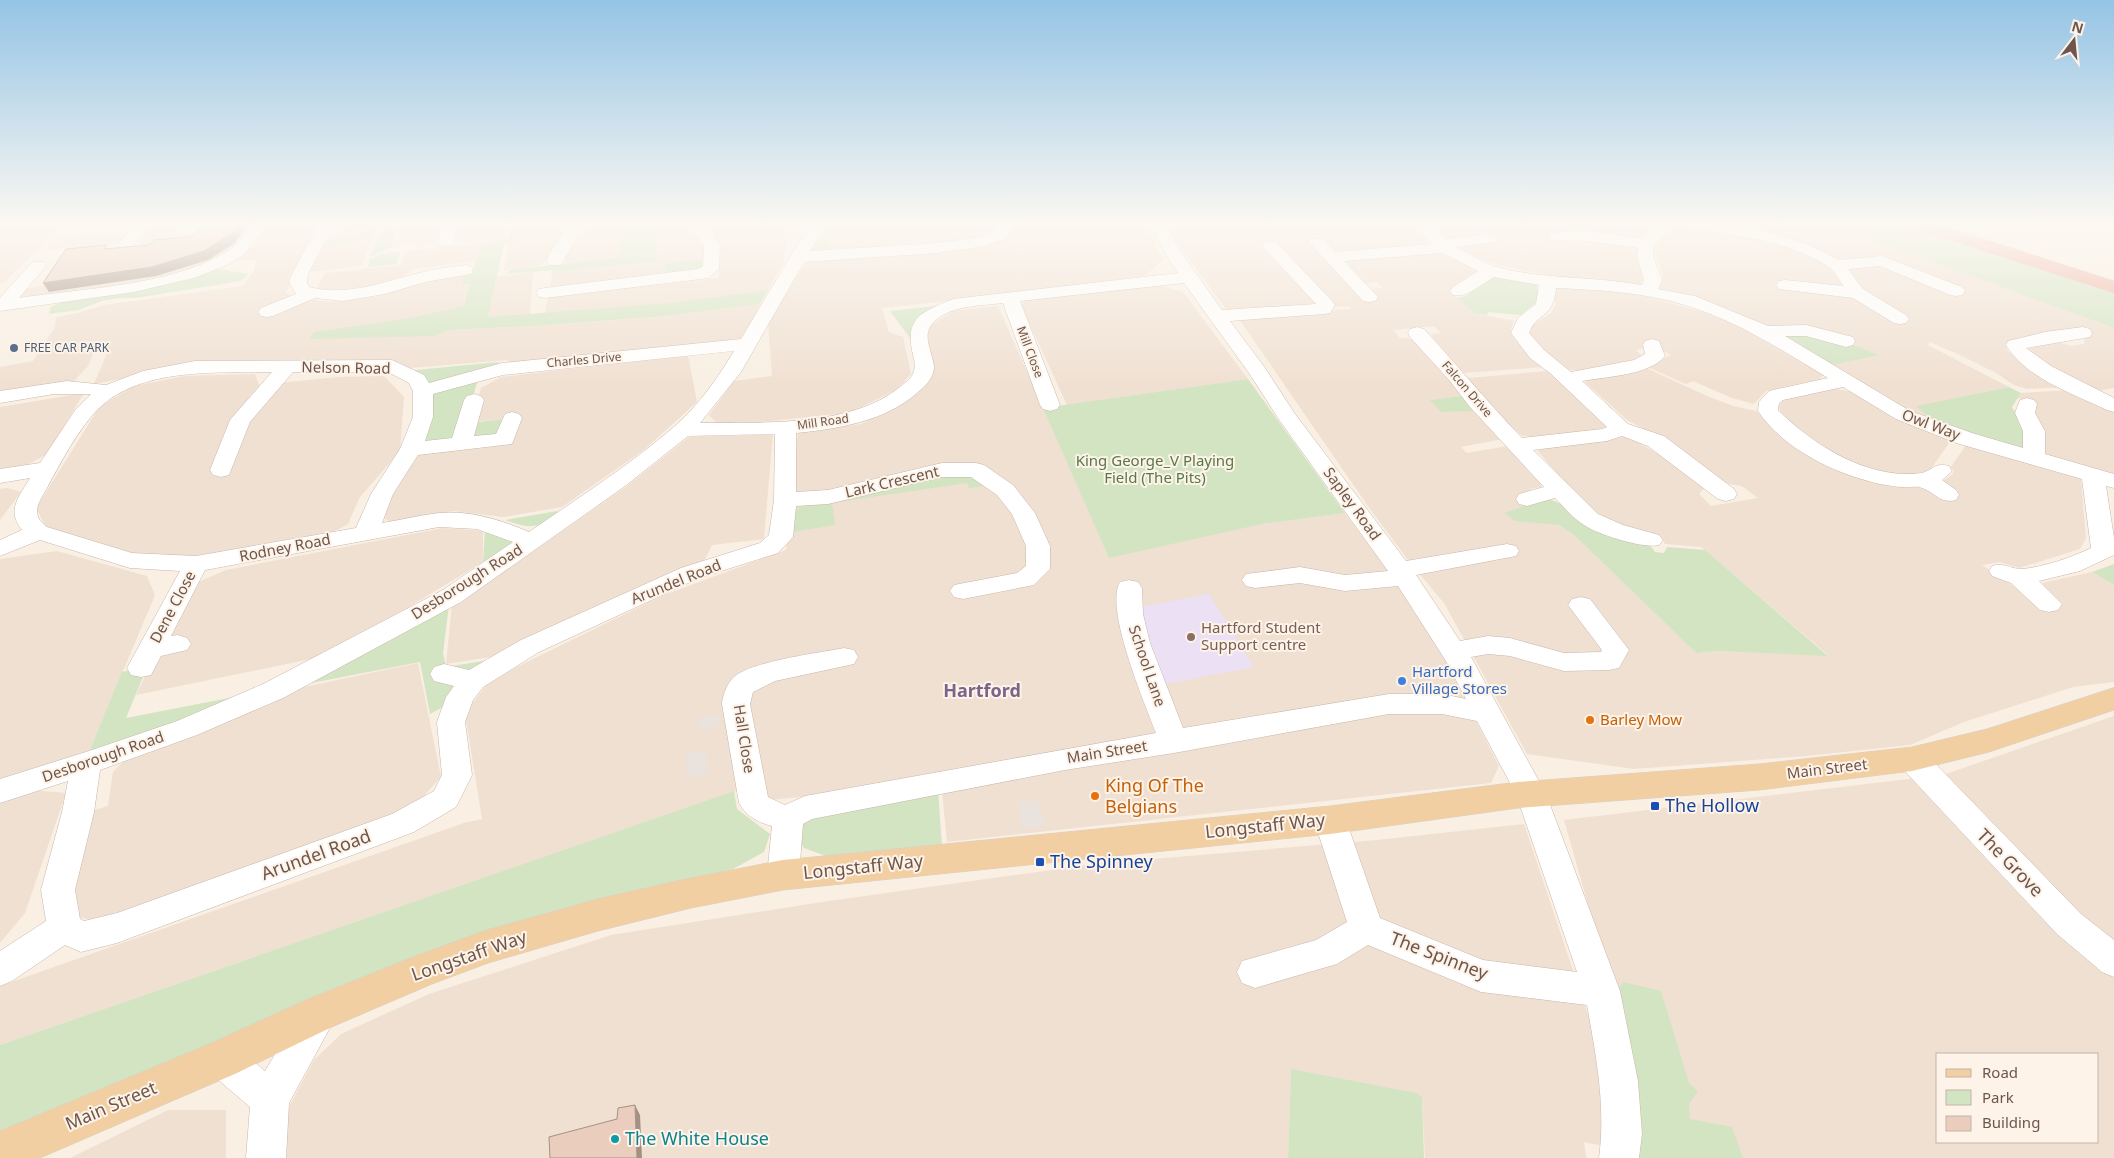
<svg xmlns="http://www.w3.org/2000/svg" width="2114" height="1158" font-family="'Noto Sans',sans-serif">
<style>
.residential{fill:#f0e0d2;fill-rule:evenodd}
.industrial{fill:#e9e2dd}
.education{fill:#ece0f5}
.green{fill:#d3e4c3}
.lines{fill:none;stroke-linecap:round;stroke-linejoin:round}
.minor-casing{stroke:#c8b6ab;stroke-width:1}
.major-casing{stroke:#d6d0cd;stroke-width:1}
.highway-casing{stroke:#d6d0cd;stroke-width:1}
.minor{fill:#fff;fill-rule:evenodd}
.major{fill:#f1cfa2;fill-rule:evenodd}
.highway{fill:#edb0a0;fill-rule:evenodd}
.shaded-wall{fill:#a49084}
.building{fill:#ebcdbd;stroke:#a49084}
.service-dot{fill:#5c6f8a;stroke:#fdf3e8;stroke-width:2}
.education-dot{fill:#8d6e63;stroke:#fdf3e8;stroke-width:2}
.shop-dot{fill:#3f7fe0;stroke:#fdf3e8;stroke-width:2}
.food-dot{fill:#e8710a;stroke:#fdf3e8;stroke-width:2}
.transit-dot{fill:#1a4fb4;stroke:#fdf3e8;stroke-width:2}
.culture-dot{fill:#0f9aa8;stroke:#fdf3e8;stroke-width:2}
.labels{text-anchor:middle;stroke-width:4;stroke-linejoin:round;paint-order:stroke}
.far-service-label{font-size:12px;fill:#4e5e75;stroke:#fdf3e8;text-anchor:start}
.far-street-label{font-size:12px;fill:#6e564c;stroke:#fdf3e8}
.street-label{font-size:15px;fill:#6e564c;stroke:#fdf3e8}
.park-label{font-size:15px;fill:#597848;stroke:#fdf3e8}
.education-label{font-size:15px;fill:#785e54;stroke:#fdf3e8;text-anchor:start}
.shop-label{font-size:15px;fill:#366cbe;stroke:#fdf3e8;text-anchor:start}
.food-label{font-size:15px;fill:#c56008;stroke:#fdf3e8;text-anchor:start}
.quarter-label{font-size:18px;font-weight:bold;fill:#7b648a;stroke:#fdf3e8}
.near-food-label{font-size:18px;fill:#c56008;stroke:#fdf3e8;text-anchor:start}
.near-transit-label{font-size:18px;fill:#164399;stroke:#fdf3e8;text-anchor:start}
.near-street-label{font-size:18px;fill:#6e564c;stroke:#fdf3e8}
.near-culture-label{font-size:18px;fill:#0d838f;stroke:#fdf3e8;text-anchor:start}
</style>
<rect width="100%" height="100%" fill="#f9efe3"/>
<!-- residential -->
<path class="residential" d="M65,223L4,282L0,283V223Z
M152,223H185L177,234L203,231L209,223H256L244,240L135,249L145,238L138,237Z
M348,223H391L389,227L345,232Z
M404,223H444L438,242L416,248L415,243L398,245Z
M457,223H507L504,238L456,243Z
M524,223H568L549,258L539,266L504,270L509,243L516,242Z
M622,223L620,257L567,263L562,259L592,226Z
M654,223H690V231L703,245L705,259L665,263L666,273L550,287L552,272L657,260Z
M834,223H1145L1154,245L1164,259L1145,276L994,296L882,308L889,332L903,337L911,374L896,390L849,413L750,423L716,422L709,415L734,381L772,376L768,323L806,262L827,253Z
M1410,223L1430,246L1333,252L1327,247L1314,248L1365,297L1374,289L1382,288L1377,282L1366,283L1358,281L1343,261L1439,253L1485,272L1451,293L1475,313L1514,321L1511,329L1515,340L1543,367L1464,373L1431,338L1432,334L1441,333L1434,326L1393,330L1400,338L1415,339L1448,374L1462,396L1431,400L1476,411L1503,439L1461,447L1467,453L1508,446L1542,482L1541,487L1530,489L1540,500L1504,513L1559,525L1575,536L1696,653L1718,651L1828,655L1701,547L1665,544L1662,539L1602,522L1585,507L1538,451L1543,448L1604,441L1627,436L1685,470L1705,487L1699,494L1711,506L1758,498L1742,486L1723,483L1678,447L1627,420L1585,382L1591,379L1644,367L1707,396L1733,406L1756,411L1775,429L1831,464L1942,481L1952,475L1954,470L1950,468L1967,444L2071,474L2081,480L2086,538L2080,549L2019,568L2000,562L1982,565L2034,600L2051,595L2042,583L2092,572L2114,585V682L2073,687L1964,722L1910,745L1806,756L1634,769L1527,754L1444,603L1418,572L1514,557L1504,548L1411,564L1370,509L1237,316L1351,309L1349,306L1229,313L1174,239L1169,224Z
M1654,223L1639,240L1637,247L1643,274L1641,284L1636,285L1566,279L1502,266L1480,259L1454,246L1427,224Z
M1677,223H1835L2114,328V388L2098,391L2061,375L2026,349L2057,342L2071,346L2084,344L2085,338L2022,339L2005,344L2008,351L2038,372L2067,387L2027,389L2014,385L1996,373L1962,356L1930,342L1928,345L2009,387L1917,406L1934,422L1896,403L1832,365L1774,327L1759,324L1660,289L1663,276L1654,249L1672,226L1677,225Z
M713,224L787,227L784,262L768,290L670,303L545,314L548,298L719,278Z
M319,229L306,248L286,293L296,298L332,302L375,297L426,280L464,275L462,284L470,283L465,306L405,319L435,336L448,330L533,326L666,316L760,304L748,330L740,341L514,365L507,360L410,368L378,364L187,366L94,384L109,348L95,351L88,366L73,382L0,393V367L33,361L55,327L56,317L78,313L104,305L243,286L254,271L256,259L229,261L263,240V233Z
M132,232L122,243L44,250L58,237Z
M372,239L362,266L309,272L322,245Z
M236,242L234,249L209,263L155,281L12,301L22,289L147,271L212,244Z
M482,243L476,261L414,269L394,282L347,294L316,290L325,273L400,265L406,251Z
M533,272L530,315L488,317L497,277Z
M1154,284L1183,292L1248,379L1067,405L1021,305L1024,300Z
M1553,287L1638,294L1703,312L1742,328L1823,375L1820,379L1766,391L1754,404L1732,398L1693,381L1686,384L1645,366L1671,355L1660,349L1643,348L1636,350L1641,355L1638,359L1579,371L1566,369L1538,346L1530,334L1532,325L1551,313L1556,304Z
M998,306L1043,408L1262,524L1345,513L1390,573L1441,652L1499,766L1491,783L947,842L940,772L823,795L769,800L761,782L0,1045V986L464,823L482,819L465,713L490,680L664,595L786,550L798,432L861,424L899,405L928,382L924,340L931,325L953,311Z
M688,355L697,402L645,449L562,507L504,517L453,511L395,524L380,516L414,455L509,419L471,422L481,388L501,377Z
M1548,371L1608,422V427L1594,430L1531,437L1521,435L1478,394L1468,378Z
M255,374L259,385L338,377L384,376L404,397L400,451L360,497L348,524L324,537L179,559L137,557L47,529L36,508L100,406L134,386L184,376Z
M1837,389L1852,392L1952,439L1930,470L1915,474H1896L1869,469L1830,452L1781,415L1779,406L1784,399Z
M2073,390L2114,411V475L2041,454L2035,417V404L2018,398L2021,393Z
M84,393L47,454L18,470L0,472V407Z
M707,432H773L764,539L712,545L702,566L497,656L446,664L452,604L511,567L627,486L689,437Z
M7,488L21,492L0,520V489Z
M443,528L483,531V562L407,608L311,659L136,695L187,587L226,570Z
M57,551L147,576L155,595L87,757L0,782V559Z
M418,663L441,777L405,817L105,923L79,917L68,888L88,812L108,806L113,772L131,754L294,689Z
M2114,716V1158H1648L1642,1094L1564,820L1943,775ZM1938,1054H2098V1142H1938Z
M30,790L66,793L25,913L0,943V800Z
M1524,824L1590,1021L1605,1112L1604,1146L1584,1142L1586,1158H1425L1422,1097L1291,1070L1288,1158H287V1111L314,1060L341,1034L429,994L611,935L822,902L1094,864L1377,840Z
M168,1110H226V1158H70Z"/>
<!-- industrial -->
<path class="industrial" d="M718,714L719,726L699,730L698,718Z
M706,750L708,773L687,778L685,755Z
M1039,800L1044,826L1022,829L1018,803Z"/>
<!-- education -->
<path class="education" d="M1209,594L1254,667L1165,684L1135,608Z"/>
<!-- green -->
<path class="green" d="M284,223H322L319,229L263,233L266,229Z
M512,223H524L516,243L504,244L488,317L670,303L768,290L760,304L666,316L533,326L448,330L435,336L309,339L314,332L405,319L464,306L470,284H462L464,275L472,272L482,243L509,239Z
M622,223H654L657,261L552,272V270L507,274L509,270L620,257Z
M832,223H834L827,253L814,254L811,249Z
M1827,223H1902L2114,292V328Z
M396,228L391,247L370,257L382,230Z
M377,230L372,239L322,245L325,240L337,238L338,235Z
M400,252L397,264L368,267L370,259L382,254Z
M705,259L706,267L701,271L666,273L665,263Z
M213,268L248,274L241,281L136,298H119L102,301L78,310L49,314L51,307L65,300Z
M1492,276L1536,284L1540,299L1521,315L1488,312L1487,315L1475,313L1457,298L1466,296Z
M943,305L922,315L918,349L890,311Z
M1807,332L1859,347L1879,355L1832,365L1783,335Z
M498,362L500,368L425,389L406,371Z
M479,376L465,423L509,419L502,439L415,448L428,392Z
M1248,379L1345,513L1262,524L1109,558L1043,408Z
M2009,387L2021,393L2012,407L2024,427L2026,449L1934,422L1916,406Z
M1462,396L1476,411L1441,412L1430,400Z
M949,474H966L987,486L969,488L967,483L832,503L835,525L793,532L794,511L802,506Z
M1540,500H1552L1649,544L1655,552L1664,553L1667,547L1705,550L1828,656L1718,651L1696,653L1575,536L1559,525L1515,521L1504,513Z
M557,511L558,515C536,529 530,529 505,520Z
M485,528L514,541L508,548L483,565Z
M2114,564V585L2092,572Z
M449,605L443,653L446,667L489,660L447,705L430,714L420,662L291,687Z
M147,667L126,718L265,691L87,757L122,672Z
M938,789L942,847L826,856L804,848L796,834L803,819Z
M734,791L737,809L770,834L764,852L733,869L621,896L417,956L309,999L191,1055L0,1135V1045Z
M1623,982L1661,991L1689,1083L1698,1091L1689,1104L1690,1119L1732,1127L1743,1158H1633L1614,997Z
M1291,1069L1416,1093L1422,1097L1424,1158H1288Z"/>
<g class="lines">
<!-- minor casing -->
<g class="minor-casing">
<path id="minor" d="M136,223H152L132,247H120L118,244Z
M187,223H203C198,232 194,237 183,234L181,231Z
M254,223H269L243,255L227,265L194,278L134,292L0,311V298L32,262H44L46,266L19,298C83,288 176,286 231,249C240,243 247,232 254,223Z
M319,223H335L308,274L307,282L309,287C347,297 382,282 419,273C434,269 450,267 465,265L471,266L473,270L471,274L425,282L385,294L343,301L315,298L273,316L267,317L261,316L258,312L261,308L296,294L289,282L292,274Z
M442,223H458L452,246H440L438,243Z
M570,223H585L561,265H549L547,261L548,256Z
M692,223H708L711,234L720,246L719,268L709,278L545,298L539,297L536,293L539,289L545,288L698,269L703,266L704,246L695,235Z
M813,223H828L810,251L937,243L982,237L994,232L996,227L995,223H1011L1012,227L1006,238L985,246L937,253L804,262L741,372L700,423C761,422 850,428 900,387C903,384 908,381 911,377C916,371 915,362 913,355C904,317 922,312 953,299L1178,273L1163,250L1150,223H1166L1179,250L1222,310L1316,304L1264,248L1262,245L1264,242H1276L1332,301L1335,305L1330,313L1324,314L1230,321L1265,368L1295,414L1406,561L1507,544L1516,546L1519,551L1516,556L1416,575L1460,641L1488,636L1510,638L1564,653L1601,652L1602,650L1568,605L1572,599L1581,597L1590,599L1629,650L1619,668L1609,670L1564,671L1510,656L1488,654L1471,657L1546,794L1620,991L1638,1081L1642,1134L1639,1158H1599C1606,1106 1596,1056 1587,1005L1481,992L1368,945L1337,964L1255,988L1242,983L1237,972L1242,961L1316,940L1347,922L1314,820L1319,811L1330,808L1341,811L1346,820L1380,918L1483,960L1577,972L1516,794L1477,721L1442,714H1389L1174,753L1065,770L812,819L803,824L799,875L795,885L783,889L771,885L767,875L772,826C757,822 746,816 739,803L722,704C723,694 727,683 735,676C755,661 818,653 844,648L854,650L858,657L854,664L775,681L753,692L750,704L768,797L785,805L805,796L1156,733C1145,704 1104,608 1120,582L1129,580L1138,582L1142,588L1143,614L1150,643L1183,728L1389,694H1442L1466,699L1446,661L1398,586L1345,591L1300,583L1255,588L1246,586L1242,580L1246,574L1300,567L1345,575L1388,571L1280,421L1249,373L1184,283L1020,301L1060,405L1057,409L1050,411L1043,409L1040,405L1003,303C980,306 948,305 932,324C921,336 934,355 934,368C933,379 925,386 917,393C885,421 838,429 796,433V492L828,490L942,463H976L984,465L1013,485L1035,513L1050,546V569L1034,585L963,599L954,597L950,591L954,585L1017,573L1026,566V546L1012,514L997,495L971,477H942L828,504L796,506L793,537L778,553L699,578L539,652L483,687L473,700L465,722L472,775L456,807L414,832L117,943L81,952L65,945L12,981L0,986V951L46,921L41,890L62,812L68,781L0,803V779L89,751L177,721L263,684L443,590L513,542L477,529L439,527L205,570L171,636L178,635L187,638L191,644L187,650L161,656L151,675L141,677L131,675L127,668L180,571L130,568L40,540L0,556V540L22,530C6,510 19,497 30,478L0,483V469L40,463L76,409L91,394H54L0,403V391L67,381L106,385L143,371L195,361L392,360L424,375L429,383L502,363L741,339L790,257ZM734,351C718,378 698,406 675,426C630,465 578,498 529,532C501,520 470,510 439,513C420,515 401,520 382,523L393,494L418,455L512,444L522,418L519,414L512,412L505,414L496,434L474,436L484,400L481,396L474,394L467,396L464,400L452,438L425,441L433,417V394L503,375ZM272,372L230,420L210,470L213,475L221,477L229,475L250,422L293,372H388L409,383L413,391V417L400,449L371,494L356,528L196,556L132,553L47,527C30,515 38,503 47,488C59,465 79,428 98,409C140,367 217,373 272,372ZM775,434L774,500L769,535L760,543L681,568L521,640L469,670L444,664L434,667L430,674L434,681L454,686L446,697L437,722L442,775L434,791L392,814L117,913L84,921L80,919L75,890L94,812L100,770L197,735L283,698L461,602L625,486L688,436Z
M1413,223H1429L1445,239L1489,234L1495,236L1497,239L1495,242L1456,247C1469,254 1483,263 1497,267C1545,280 1594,276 1642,285L1644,280L1637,256L1638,248L1589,241L1551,240L1549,237L1551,234C1581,226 1613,235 1642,239L1656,226V223H1672L1670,230L1654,245L1653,256L1662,280L1658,289L1695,296L1768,326L1806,325L1853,337L1855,341L1853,345L1846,347L1806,336H1785L1910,411L1972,433L2023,448V431L2015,413L2020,400L2027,398L2034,400L2037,404L2035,413L2045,431V454L2114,474V488L2106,486L2114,538V555L2080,571L2039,581L2062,604L2058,610L2049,612L2040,610L2011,583L1992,576L1989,571L1992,566C2004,562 2012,570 2023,569C2047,566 2070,558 2091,548L2082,479L1956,443L1896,419L1843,387L1783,400L1779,403L1778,410C1810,442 1858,473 1905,474C1910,474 1916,474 1921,473C1933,471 1933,462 1949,466L1952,471L1942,480L1956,490L1959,495L1956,500C1940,504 1936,493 1922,488C1917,485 1909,488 1903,487C1896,487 1888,485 1880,484C1836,474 1784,450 1758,411L1759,402L1769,391L1828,378C1782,350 1737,321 1685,305C1644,292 1599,290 1556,288C1553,320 1537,311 1529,333L1544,350L1571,372L1634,360L1645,354L1643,345L1645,341L1652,339L1659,341L1665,356C1651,375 1604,377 1582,381L1628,424L1664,436L1734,489L1737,494L1734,499L1726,501L1718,499L1648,446L1622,436L1607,441L1533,450L1598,514L1623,525L1659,535L1663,540L1659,545C1643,549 1595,534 1581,523C1571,516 1563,506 1555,498L1527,506L1519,504L1516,499L1519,494L1544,487L1470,407L1450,381L1410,337L1408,333L1410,329L1417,327L1424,329C1457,365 1488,403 1522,438L1602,429L1607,427L1550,373L1530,358L1511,333L1518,318L1536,304L1539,285L1494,277C1482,284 1467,298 1453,295L1450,291L1453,287L1478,271L1442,253L1344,261L1378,297L1375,301L1369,302L1363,301L1309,242L1311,239H1323L1335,252L1432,244Z
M1679,223H1720L1758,229L1807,244L1839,260L1882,256L1962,287L1965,291L1962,295L1956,296L1950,295L1880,266L1848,269L1863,289L1906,315L1909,319L1906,323L1900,324L1894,323L1853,298L1779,289L1776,285L1779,281L1785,280L1844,286C1840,281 1835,272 1830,268C1790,240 1733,235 1686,228L1680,226Z
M2083,327L2090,329L2092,333L2090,337L2026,348L2051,366L2114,398V412L2107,410C2072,393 2027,379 2006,345L2008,341L2045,332Z
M1912,748L1923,751L2081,914L2114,940V977L2102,972L2057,934L1901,767L1897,759L1901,751Z
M320,996L333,1001L338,1013L289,1103L286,1158H246L250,1107L209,1072L203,1059L209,1046L222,1041L235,1046L265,1071L307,1001Z"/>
</g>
<!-- major casing -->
<g class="major-casing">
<path id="major" d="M2114,688V710L1989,752L1912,771L1759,790L1518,808L1330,834L783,890L691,908L598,931L488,963L432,984L334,1026L237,1073L40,1158H0V1131L207,1045L306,1000L418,955L487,930L598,899L691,878L783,860L1330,806L1518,782L1759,764L1912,747L1987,729Z"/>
</g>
<!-- highway casing -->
<g class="highway-casing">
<path id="highway" d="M1907,223H1934L2114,281V293L1909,227Z"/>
</g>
<!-- minor -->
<use href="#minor" class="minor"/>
<!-- major -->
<use href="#major" class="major"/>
<!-- highway -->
<use href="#highway" class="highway"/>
</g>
<!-- shaded-wall -->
<path class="shaded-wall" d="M239,224H248L235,243L208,260L156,276L49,292L43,283Z
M635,1105L640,1115L642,1158H637Z"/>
<!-- building -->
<path class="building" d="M212,224H239L231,234L204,251L152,267L43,283L66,249L107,245L104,249L150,245L154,240L192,237L200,228L210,227Z
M635,1105L637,1158H550L549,1137L617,1119L618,1108Z"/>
<!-- sky -->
<linearGradient id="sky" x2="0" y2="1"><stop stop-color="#95c4e5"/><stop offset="0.58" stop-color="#fcf8f2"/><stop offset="1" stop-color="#fcf8f2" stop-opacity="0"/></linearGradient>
<rect width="2114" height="386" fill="url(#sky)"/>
<!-- markers -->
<circle class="service-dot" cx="14" cy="348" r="5"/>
<circle class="education-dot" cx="1191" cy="637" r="5"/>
<circle class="shop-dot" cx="1402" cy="681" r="5"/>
<g class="food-dot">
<circle cx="1590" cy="720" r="5"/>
<circle cx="1095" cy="796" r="5"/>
</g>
<g class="transit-dot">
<rect x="1650" y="801" width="10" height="10" rx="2.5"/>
<rect x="1035" y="857" width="10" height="10" rx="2.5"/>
</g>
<circle class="culture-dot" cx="615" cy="1139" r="5"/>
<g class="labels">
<!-- far-service labels -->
<g class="far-service-label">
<text x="24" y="352">FREE CAR PARK</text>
</g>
<!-- far-street labels -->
<g class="far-street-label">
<text transform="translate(1030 352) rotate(69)" y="4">Mill Close</text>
<text transform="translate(584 360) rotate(-5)" y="4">Charles Drive</text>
<text transform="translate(1467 389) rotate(49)" y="4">Falcon Drive</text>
<text transform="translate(823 422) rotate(-8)" y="4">Mill Road</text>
</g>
<!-- street labels -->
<g class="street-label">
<text transform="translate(346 368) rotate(1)" y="5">Nelson Road</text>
<text transform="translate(1931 425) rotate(21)" y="5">Owl Way</text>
<text transform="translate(892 482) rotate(-13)" y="5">Lark Crescent</text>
<text transform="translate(1352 504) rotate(54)" y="5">Sapley Road</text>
<text transform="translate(285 548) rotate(-11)" y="5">Rodney Road</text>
<text transform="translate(467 582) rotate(-32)" y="5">Desborough Road</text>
<text transform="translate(676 582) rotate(-22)" y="5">Arundel Road</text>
<text transform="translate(173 607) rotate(-62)" y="5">Dene Close</text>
<text transform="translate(1147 666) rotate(71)" y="5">School Lane</text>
<text transform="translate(744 739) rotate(81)" y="5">Hall Close</text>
<text transform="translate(1107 752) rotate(-9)" y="5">Main Street</text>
<text transform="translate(103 757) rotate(-19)" y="5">Desborough Road</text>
<text transform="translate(1827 769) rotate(-7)" y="5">Main Street</text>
</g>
<!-- park labels -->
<g class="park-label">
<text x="1155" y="466">King George_V Playing<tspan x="1155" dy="17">Field (The Pits)</tspan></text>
</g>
<!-- education labels -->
<g class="education-label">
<text x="1201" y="633">Hartford Student<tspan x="1201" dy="17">Support centre</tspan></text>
</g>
<!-- shop labels -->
<g class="shop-label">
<text x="1412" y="677">Hartford<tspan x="1412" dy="17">Village Stores</tspan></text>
</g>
<!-- food labels -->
<g class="food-label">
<text x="1600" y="725">Barley Mow</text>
</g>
<!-- quarter labels -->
<g class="quarter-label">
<text x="982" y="697">Hartford</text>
</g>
<!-- near-food labels -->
<g class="near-food-label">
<text x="1105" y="792">King Of The<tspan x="1105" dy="21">Belgians</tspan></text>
</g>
<!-- near-transit labels -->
<g class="near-transit-label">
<text x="1665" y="812">The Hollow</text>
<text x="1050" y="868">The Spinney</text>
</g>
<!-- near-street labels -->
<g class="near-street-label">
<text transform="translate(1265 826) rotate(-6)" y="6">Longstaff Way</text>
<text transform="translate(316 855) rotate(-20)" y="6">Arundel Road</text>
<text transform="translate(2010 863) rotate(46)" y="6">The Grove</text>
<text transform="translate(863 867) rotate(-6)" y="6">Longstaff Way</text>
<text transform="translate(469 956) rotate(-19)" y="6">Longstaff Way</text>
<text transform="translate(1439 956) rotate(21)" y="6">The Spinney</text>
<text transform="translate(111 1106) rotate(-23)" y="6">Main Street</text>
</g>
<!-- near-culture labels -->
<g class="near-culture-label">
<text x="625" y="1145">The White House</text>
</g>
</g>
<!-- legend -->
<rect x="1936" y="1053" width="162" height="90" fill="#fdf3e8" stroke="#c4b4aa"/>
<rect x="1946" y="1069" width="25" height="8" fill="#f1cfa2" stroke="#c4b4aa"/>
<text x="1982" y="1078" font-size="15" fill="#6e564c">Road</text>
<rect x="1946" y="1090" width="25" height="15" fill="#d3e4c3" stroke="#c4b4aa"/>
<text x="1982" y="1103" font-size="15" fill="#6e564c">Park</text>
<rect x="1946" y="1116" width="25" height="15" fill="#ebcdbd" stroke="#c4b4aa"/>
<text x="1982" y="1128" font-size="15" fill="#6e564c">Building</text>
<!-- north arrow -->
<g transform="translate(2074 40) rotate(16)" stroke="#fdf3e8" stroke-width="4" paint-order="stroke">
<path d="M0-4L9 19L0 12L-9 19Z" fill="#6e564c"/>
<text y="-8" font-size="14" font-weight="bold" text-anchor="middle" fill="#6e564c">N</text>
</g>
</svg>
